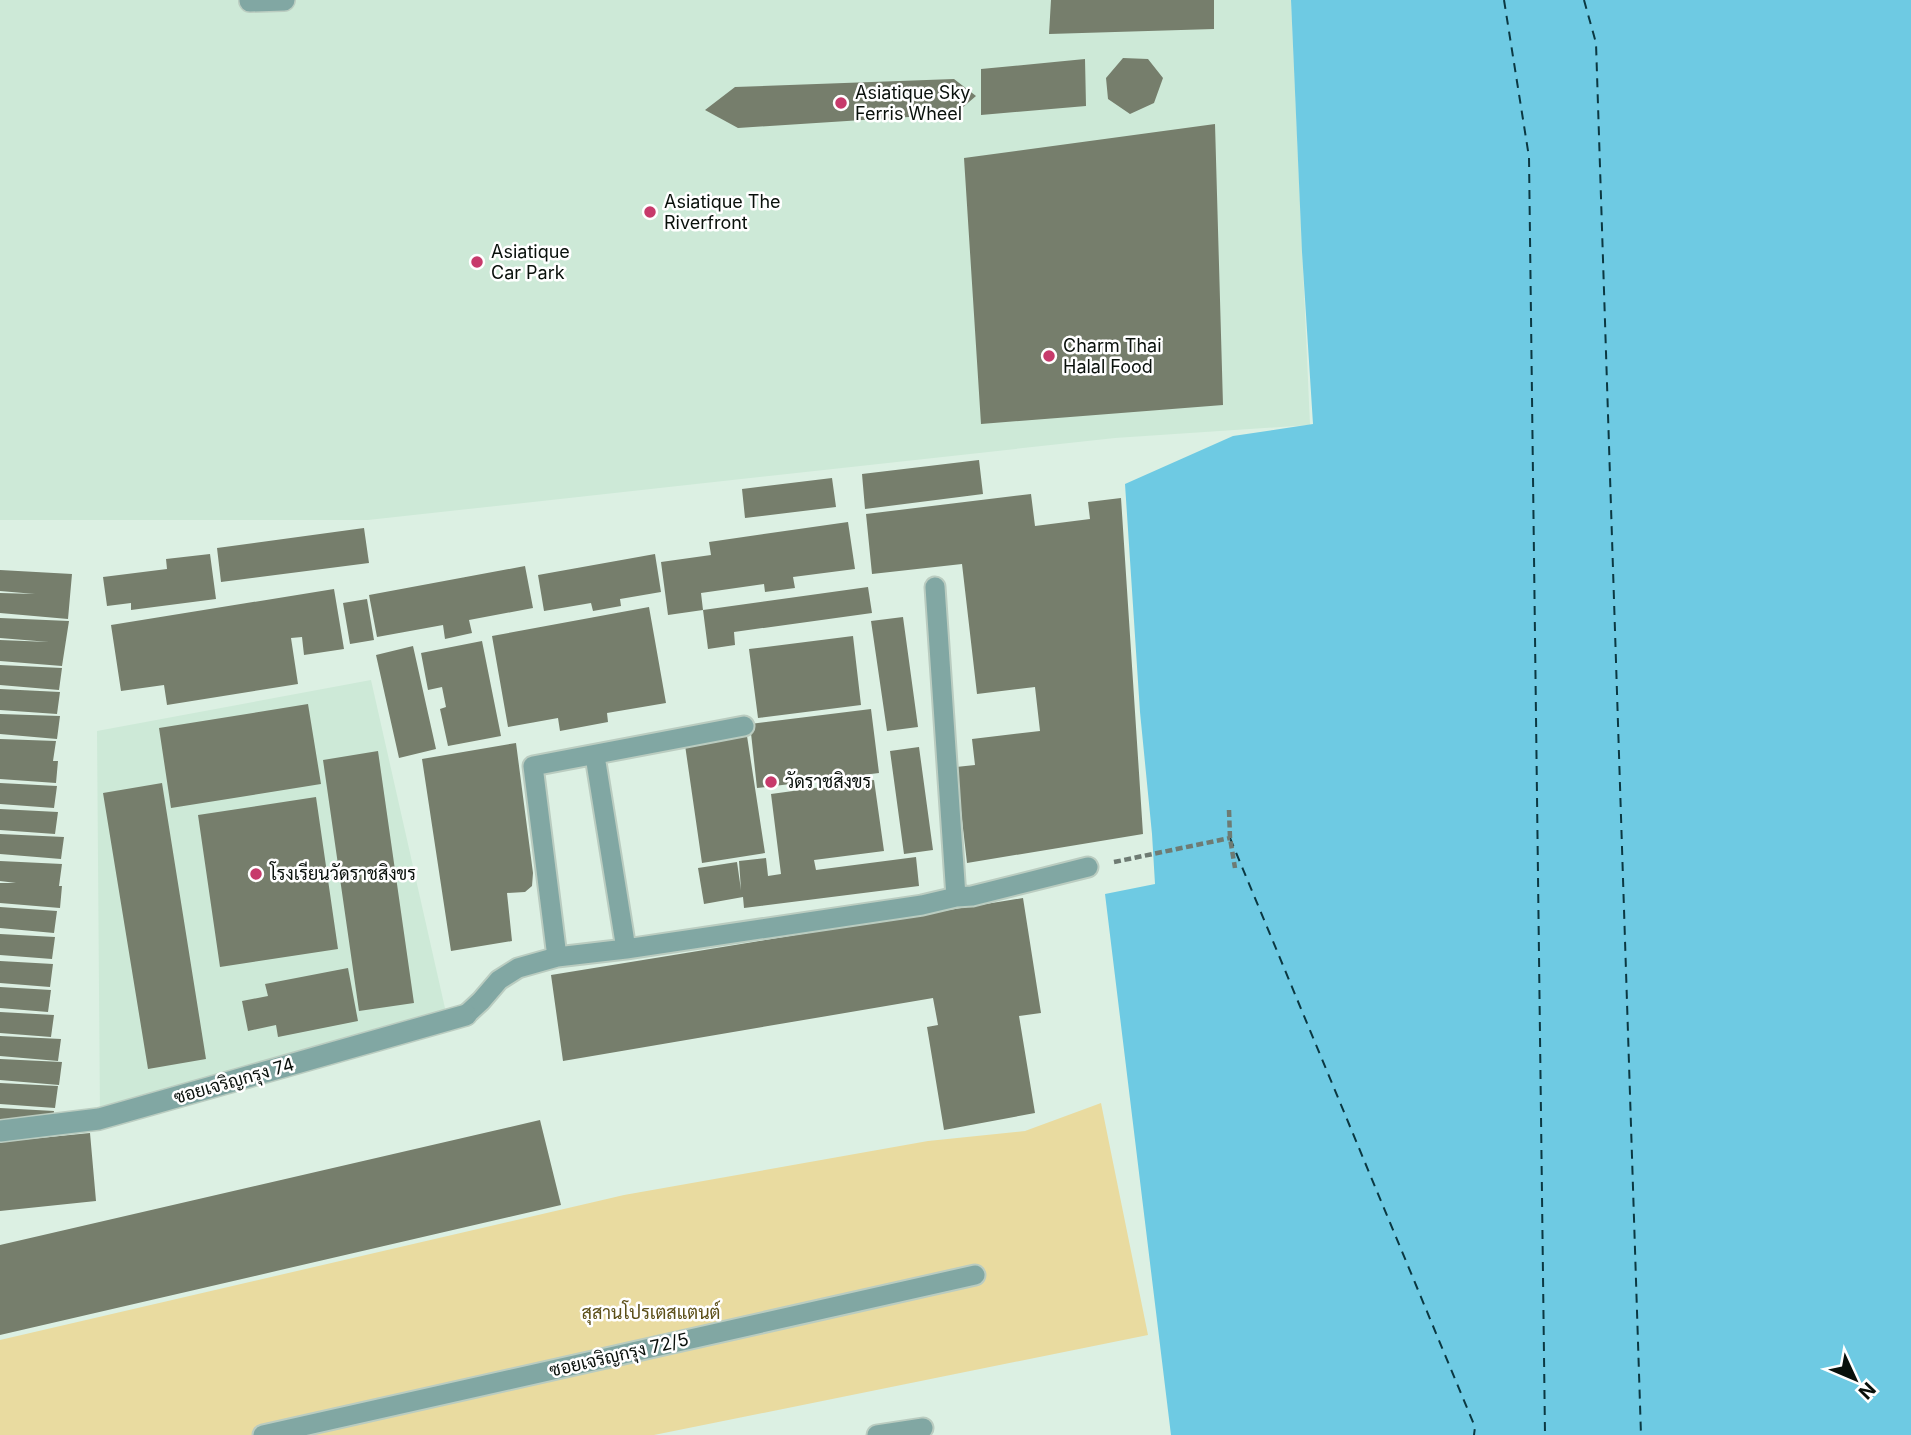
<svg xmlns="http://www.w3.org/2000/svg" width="1911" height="1435" font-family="Inter,Sarabun,sans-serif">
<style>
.built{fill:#cde9d7}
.green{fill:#e9dba0}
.water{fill:#6ecae3}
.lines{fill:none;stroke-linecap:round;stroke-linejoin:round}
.ferry{stroke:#0b3842;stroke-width:2;stroke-dasharray:9 7;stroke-linecap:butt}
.building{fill:#767e6c}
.lane-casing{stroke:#baccc0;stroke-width:23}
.street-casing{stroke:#baccc0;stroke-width:24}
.path{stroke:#6e7b73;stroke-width:4.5;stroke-dasharray:7 3.5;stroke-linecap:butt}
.lane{stroke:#81a7a3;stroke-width:19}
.street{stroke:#81a7a3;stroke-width:21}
.poi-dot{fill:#c73a6b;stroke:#fff;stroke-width:2.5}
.labels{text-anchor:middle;stroke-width:5;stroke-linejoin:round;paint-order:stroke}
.poi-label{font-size:18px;fill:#09100b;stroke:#fff;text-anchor:start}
.street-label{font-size:18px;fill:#09100b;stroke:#fff}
.park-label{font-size:18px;fill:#5c4f18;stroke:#fff}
</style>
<rect width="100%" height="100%" fill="#dcf0e3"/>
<!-- built -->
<path class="built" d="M0,0H1291L1310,425L1115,438L368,520H0Z
M371,680L447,1017L100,1117L97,731Z"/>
<!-- green -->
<path class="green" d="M1101,1103L1148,1335L654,1435H0V1340L624,1195L928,1141L1025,1131Z"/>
<!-- water -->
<path class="water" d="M1291,0H1911V1435H1171L1105,894L1155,884L1152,834L1140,712L1125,484L1233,436L1313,424L1302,252Z"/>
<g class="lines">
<!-- ferry -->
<path class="ferry" d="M1504,0L1529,157L1545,1435
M1584,0L1596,43L1641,1435
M1230,838L1475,1427L1474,1435"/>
</g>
<!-- building -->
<path class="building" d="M1051,0H1214V29L1049,34Z
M1123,58L1148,59L1163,78L1154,103L1130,114L1108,99L1106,78Z
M1085,59L1086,106L981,115V69Z
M954,79L976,96L955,114L738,128L705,110L735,87Z
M1215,124L1223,405L981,424L964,158Z
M979,460L983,494L865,509L862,474Z
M832,478L836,507L745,518L742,489Z
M1031,494L1035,526L1090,519L1088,502L1121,498L1143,834L967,863L956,767L975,765L972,739L1040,731L1035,687L977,694L962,564L872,574L866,514Z
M848,522L855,569L793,577L795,588L765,592L764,584L701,593L703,610L668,615L661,562L711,555L709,542Z
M364,528L369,563L221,582L217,548Z
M210,554L216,599L131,610V603L107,606L103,577L167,569L166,559Z
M655,554L661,592L620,599L621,606L593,611L591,603L544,611L538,575Z
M525,566L533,608L469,620L472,633L445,639L443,625L377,637L369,595Z
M0,570L72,574L68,619L0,613V593L35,594L0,591Z
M868,587L872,613L734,632L735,645L708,649L703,610Z
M334,589L344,649L304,655L302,637L291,638L298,684L167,705L164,685L121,691L111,625Z
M367,599L374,640L350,644L343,603Z
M649,607L666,703L607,713L608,722L560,731L558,718L508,727L492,636Z
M903,617L918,727L887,731L871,621Z
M0,618L69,621L62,666L0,661V640L49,642L0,638Z
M853,636L861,705L758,718L749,649Z
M482,641L501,736L448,746L440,709L446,707L442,687L428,690L421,653Z
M413,646L436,749L399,758L376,655Z
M0,665L62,668L59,690L0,685Z
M0,689L60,692L57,714L0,710Z
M308,704L321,784L171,808L159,728Z
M871,709L879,773L757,788L750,724Z
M0,714L60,716L57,739L0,734Z
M747,736L765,853L702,863L685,745Z
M0,739L56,741L53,761H58L56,783L0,779Z
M516,743L533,873L532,886L525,892L507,893L512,941L451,951L422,759Z
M919,747L933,850L904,854L890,751Z
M378,751L414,1003L359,1011L323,760Z
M874,780L884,851L814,860L816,870L916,857L919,886L744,908L743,897L704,904L698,868L737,862L741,890L739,861L766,858L768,876L781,874L771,794Z
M0,783L57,786L54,808L0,804Z
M162,783L206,1059L148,1069L103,793Z
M316,797L338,949L220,967L198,815Z
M0,809L58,812L55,834L0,830Z
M0,834L64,837L61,859L0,854Z
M0,861L62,864L59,886H62L60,908L0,903V883H16L0,881Z
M1023,898L1041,1013L1019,1016L1035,1113L944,1130L927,1027L938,1025L933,998L563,1061L551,975Z
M0,907L57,911L54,933L0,928Z
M0,934L55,937L52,959L0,955Z
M0,961L53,964L50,987L0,983Z
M348,968L358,1021L278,1037L276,1025L248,1031L242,1001L268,996L265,984Z
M0,987L51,990L48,1012L0,1008Z
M0,1012L54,1015L51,1037L0,1033Z
M0,1036L61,1039L58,1061L0,1056Z
M0,1059L62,1062L59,1085L0,1080Z
M0,1083L58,1086L55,1108L0,1104Z
M0,1108L54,1111L51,1133L0,1129Z
M540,1120L561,1205L0,1335V1245Z
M90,1133L96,1201L0,1211V1142Z"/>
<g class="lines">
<!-- lane casing -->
<g class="lane-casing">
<path id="lane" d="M935,587L956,897
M595,756L626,949
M557,957L533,766L744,726
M466,1015L481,1001L499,980L518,968L557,957L626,949L922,905L956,897L972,896L1088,867
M263,1435L975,1275
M877,1435L923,1428"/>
</g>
<!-- street casing -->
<g class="street-casing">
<path id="street" d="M250,1L284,0
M0,1131L99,1119L466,1015"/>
</g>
<!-- path -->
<path class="path" d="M1229,810L1230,838L1235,868
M1114,862L1230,838"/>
<!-- lane -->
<use href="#lane" class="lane"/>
<!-- street -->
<use href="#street" class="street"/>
</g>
<!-- markers -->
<g class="poi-dot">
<circle cx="841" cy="103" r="7"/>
<circle cx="650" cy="212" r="7"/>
<circle cx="477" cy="262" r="7"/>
<circle cx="1049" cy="356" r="7"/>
<circle cx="771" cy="782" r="7"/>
<circle cx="256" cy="874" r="7"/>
</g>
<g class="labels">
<!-- poi labels -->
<g class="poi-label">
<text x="855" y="99">Asiatique Sky<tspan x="855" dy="21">Ferris Wheel</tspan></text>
<text x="664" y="208">Asiatique The<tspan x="664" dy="21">Riverfront</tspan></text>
<text x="491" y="258">Asiatique<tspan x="491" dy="21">Car Park</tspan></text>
<text x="1063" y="352">Charm Thai<tspan x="1063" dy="21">Halal Food</tspan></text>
<text x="785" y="788">วัดราชสิงขร</text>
<text x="270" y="880">โรงเรียนวัดราชสิงขร</text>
</g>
<!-- street labels -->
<g class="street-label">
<text transform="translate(234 1081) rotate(-16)" y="6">ซอยเจริญกรุง 74</text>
<text transform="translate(619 1355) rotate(-13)" y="6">ซอยเจริญกรุง 72/5</text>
</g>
<!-- park labels -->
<g class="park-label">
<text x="651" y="1319">สุสานโปรเตสแตนต์</text>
</g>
</g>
<!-- north arrow -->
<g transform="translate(1855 1379) rotate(134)" stroke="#ffffff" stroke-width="5" paint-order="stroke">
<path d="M0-5L12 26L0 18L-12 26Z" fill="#09100b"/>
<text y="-10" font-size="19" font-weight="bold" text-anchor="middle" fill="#09100b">N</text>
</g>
</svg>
